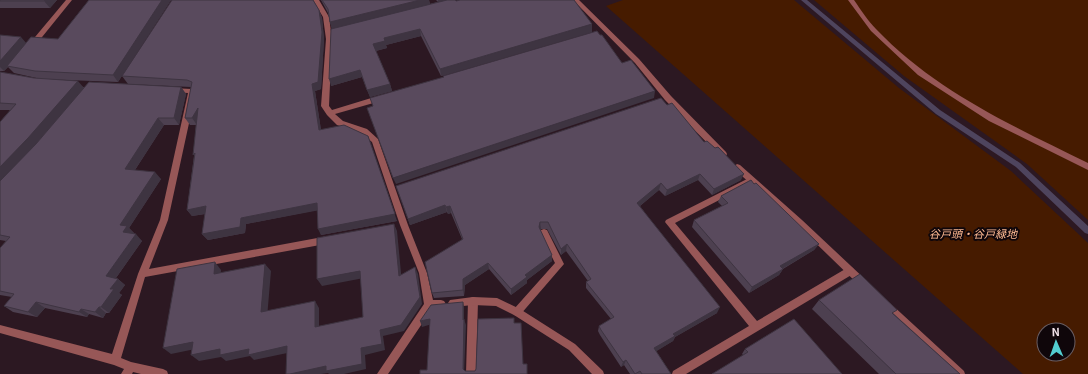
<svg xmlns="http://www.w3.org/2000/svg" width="1088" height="374" font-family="Georgia,'Noto Sans JP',serif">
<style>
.green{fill:#461b00;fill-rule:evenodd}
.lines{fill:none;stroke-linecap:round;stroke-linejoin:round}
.stream{fill:#4e445d;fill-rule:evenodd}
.service{fill:#975757;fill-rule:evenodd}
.minor{fill:#975757;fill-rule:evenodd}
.wall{fill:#4d4050}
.shaded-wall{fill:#3e3441}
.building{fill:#594a5d;stroke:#3e3441}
.labels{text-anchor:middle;stroke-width:4;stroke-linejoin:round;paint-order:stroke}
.park-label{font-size:11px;font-style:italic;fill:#fdb992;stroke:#0f060a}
</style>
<rect width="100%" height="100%" fill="#2c1822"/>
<!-- green -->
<path class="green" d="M623,0H794L899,88L1011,171L1088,243V374H1023L606,6ZM1044,330H1068V354H1044Z
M814,0H1088V220L1027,164L904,76Z"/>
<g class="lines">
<!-- stream -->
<path class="stream" d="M801,0H807L940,110L1020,163L1088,226V234L1085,233L1016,167L936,114Z"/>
<!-- service -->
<path class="service" d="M66,0H72L34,47H30V43Z
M751,177L754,178L755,180L754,182L675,223L757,321L847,268L850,267L853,268L854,271L853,274L686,374H672L673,371L749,326L665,222L666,220Z
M544,229L547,230L564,264L520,315L517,316L514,315L512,312L514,309L555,263L540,233L541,230Z
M473,297L476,298L478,301L476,374H466L468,301L470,298Z"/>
<!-- minor -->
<path class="minor" d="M313,0H319L329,17L332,39L329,106L332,110L381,95L384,96L385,98L384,100L335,114L343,121L367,129L378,139L408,225L427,273L433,300H441L444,301L446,304L444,307L432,309L388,374H377L424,304L419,273L400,225L372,142L361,133L337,125L327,115L321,106L326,39L323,17Z
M573,0H579L639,59L671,96L726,152L727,154L726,156H720L665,100L635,63Z
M848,0H854C861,10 868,21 876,29C935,91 1013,126 1088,163V170L989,121L918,75L871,31Z
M171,88L192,89L196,91L168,220L149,269L328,236L331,237L332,240L331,243L145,277L121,358L131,362L163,369L167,371L168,374H141L133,372L132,374H121L124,369L114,365L0,333V325L112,354L138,274L160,220L188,93L171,92L169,90Z
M737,164L740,165L802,220L867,281L868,284L867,287L864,288L861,287L796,224L734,169L733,167Z
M473,297L497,298L520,309L575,344L603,371L604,374H592L569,350L514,315L496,306L473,305L453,307L450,306L448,303L450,300Z
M887,302L890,303L964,371L965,374H953L884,309L882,306L884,303Z"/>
</g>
<!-- wall -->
<path class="wall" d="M0,0H57L50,8H0Z
M89,0H171L118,82L41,79L14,73L8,67L4,71H0V35L26,43L58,39Z
M321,0H429L430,4L438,2L436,0H455L456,1L592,32L441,76L421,36L386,45L387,48L376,51L390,84L392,91L370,97L362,77L331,86L332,29L330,22L328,13Z
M319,10L322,18L324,39L321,89L315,91L321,130L397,221L321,235L317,210L246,224L245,233L208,240L202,234L205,214L192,216L187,210L194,156L196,125H190L185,118L191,87L128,84L122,76Z
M0,72L84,87H181L186,94L179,125H164L135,170L161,179L129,228L134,233L133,234L142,241L116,278L118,279L125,285L119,293L122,295L109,313H106L103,318L89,314L87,317L45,308L37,317L13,312L4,306L12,297L0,295V248L6,241L0,240V122L10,110H0Z
M667,105L741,180L712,195L698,180L665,196L659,190L640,206L717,313L675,337L673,341L656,351L671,374H630L624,365L621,367L600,335L598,331L599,326L611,319L586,288V282L588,281L566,251L561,255L547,229H541L540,230L552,261L527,280V283L511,295L489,269L465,285L464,296L434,298L432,293L462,239L451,213L448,214L447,212L410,225L396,186Z
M721,196L819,244L814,250L783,269L779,275L749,293L692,227L694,220L722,206L718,202Z
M819,300L893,313L960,374H879L812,309Z
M745,349L842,374L743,355L742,354Z"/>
<!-- shaded-wall -->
<path class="shaded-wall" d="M45,0H57L50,8L44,1Z
M162,0H171L118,82L113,75Z
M420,0H429L430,5L332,29L330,22Z
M438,0H451L438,3Z
M319,10L322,18L324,39L321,89L315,91L322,137L319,130L312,84Z
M592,24V32L441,76L440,69Z
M420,29L421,36L386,45L387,48L375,51L373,44L384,38Z
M21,37L27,44L7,66L8,67L4,71L0,67V61Z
M360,70L362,77L331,86L329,79Z
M78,81L84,88L35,145L0,182V167Z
M390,84L392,91L370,97L367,90Z
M181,87L186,94L179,125L174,118Z
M655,91L654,98L396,184L393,178Z
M198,108L197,125L192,118Z
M158,118L164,125L131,176L125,169Z
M368,136L397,221L321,235L318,229Z
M155,172L161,179L129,228L134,233L129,238L123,232L120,225Z
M700,174L698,180L665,196L667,190Z
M744,174L741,180L712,195L714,189Z
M661,183L659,190L636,209L637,203Z
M317,203L320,210L246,224L245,233L208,240L202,234L241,218Z
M445,205L447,212L410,225L408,219Z
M206,206L211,213L192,216L187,210Z
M450,206L451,213L448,214L446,207Z
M540,222L541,229L539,234V227Z
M394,224L397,231L402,283L399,276Z
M136,234L142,241L113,282L106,276Z
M567,244L566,251L561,255V249Z
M819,244L814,250L777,272L780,266Z
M552,255V261L527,280V283L511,295V289L525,275Z
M215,262L221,270L220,281L214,274Z
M488,263L489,269L465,285L464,296L463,290V279Z
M265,264L271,271L267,318L261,312Z
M415,267L418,274L422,304L404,331L383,336L385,350L365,355L366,369L344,374H329L328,373L321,374H290L361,348Z
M783,269L779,275L749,293L752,287Z
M360,271L364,278L322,286L317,279Z
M118,279L125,285L119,293L122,295L109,313L101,307L110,289Z
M315,301L319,308V333L315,327Z
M36,302L45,308L37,317L28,312Z
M463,302L464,307V325L463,320Z
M99,307L106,313L103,318L95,312Z
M720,307L717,313L675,337L673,341L652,354L654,348L673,334Z
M81,309L89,314L87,317L79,312Z
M430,319L432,324L422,327L420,321Z
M464,319L466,325L464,374L463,369Z
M193,342L200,348L171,354L163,348Z
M287,346L292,352L254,360L250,356L226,361L221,357L199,361L191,355L220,349H249Z
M626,360L624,365L621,367L623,362Z"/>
<!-- building -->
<path class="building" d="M0,0H45L44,1H0Z
M89,0H162L113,75L35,71L7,66L31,37L58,39Z
M172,0H313L319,10L322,32L318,82L312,84L319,130L344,125L368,136L395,214L318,229L317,203L241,218L240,227L202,234L206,206L187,210L195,153L193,155L198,108L192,118H185L192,82L187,80L122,76Z
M322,0H420L330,22L328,9Z
M447,0H455L456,1L460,0H574L592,24L440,69L420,29L384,38L385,41L373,44L390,84L367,90L360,70L329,79L331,29Z
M597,31L600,35H602L622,63L631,60L655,91L393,178L367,108L373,106L370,98L444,77L443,76Z
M0,35L21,37L0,61Z
M0,72L34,78L78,81L28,138L0,167V122L16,104L0,103Z
M89,82L181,87L174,118H158L125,169L155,172L120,225L127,226L123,232L136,234L106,276L118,279L110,289H114L101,307H99L95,312L81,309L79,312L36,302L28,312L4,306L14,294L0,291V248L10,237L0,235V181L36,144Z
M661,98L667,105L672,103L704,142L707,141L715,148L718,147L744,174L714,189L700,174L667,190L661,183L637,203L720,307L673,334L675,336L654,348L671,374H642L640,371L635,374L626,360L623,362L601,330L599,326L614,317L586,282L591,279L567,244L561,249L548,222H540L539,227L552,255L525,275L527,277L511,289L488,263L463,279V290L432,293L425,262L463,239L450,206L446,207L445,205L408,219L396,186Z
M751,180L754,184L756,183L819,244L780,266L783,269L752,287L694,220L728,203L721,196Z
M394,224L399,276L415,267L420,297L401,325L380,330L382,344L361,348L362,364L326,371V366L290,374H286L287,346L248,355L249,349L220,355V349L191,355L193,342L163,348L177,269L215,262L214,274L265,264L261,312L315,301V327L363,317L360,271L317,279V238Z
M860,274L897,310L892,313L960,374H896L819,300Z
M463,302V320L464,319L463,369L465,371H475L476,369L478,319L514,318V323H521L523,364H527V374H420V370H427L430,319L420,321L431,305Z
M794,319L842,374H712L748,352L745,349Z"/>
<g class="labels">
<!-- park labels -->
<g class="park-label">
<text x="973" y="238">谷戸頭・谷戸緑地</text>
</g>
</g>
<!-- north arrow -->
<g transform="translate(1056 342) rotate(358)"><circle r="19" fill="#0f060a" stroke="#695e63"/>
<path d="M0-3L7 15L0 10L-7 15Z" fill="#52cdd0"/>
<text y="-6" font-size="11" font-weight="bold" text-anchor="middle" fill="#f1e2e8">N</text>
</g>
</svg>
